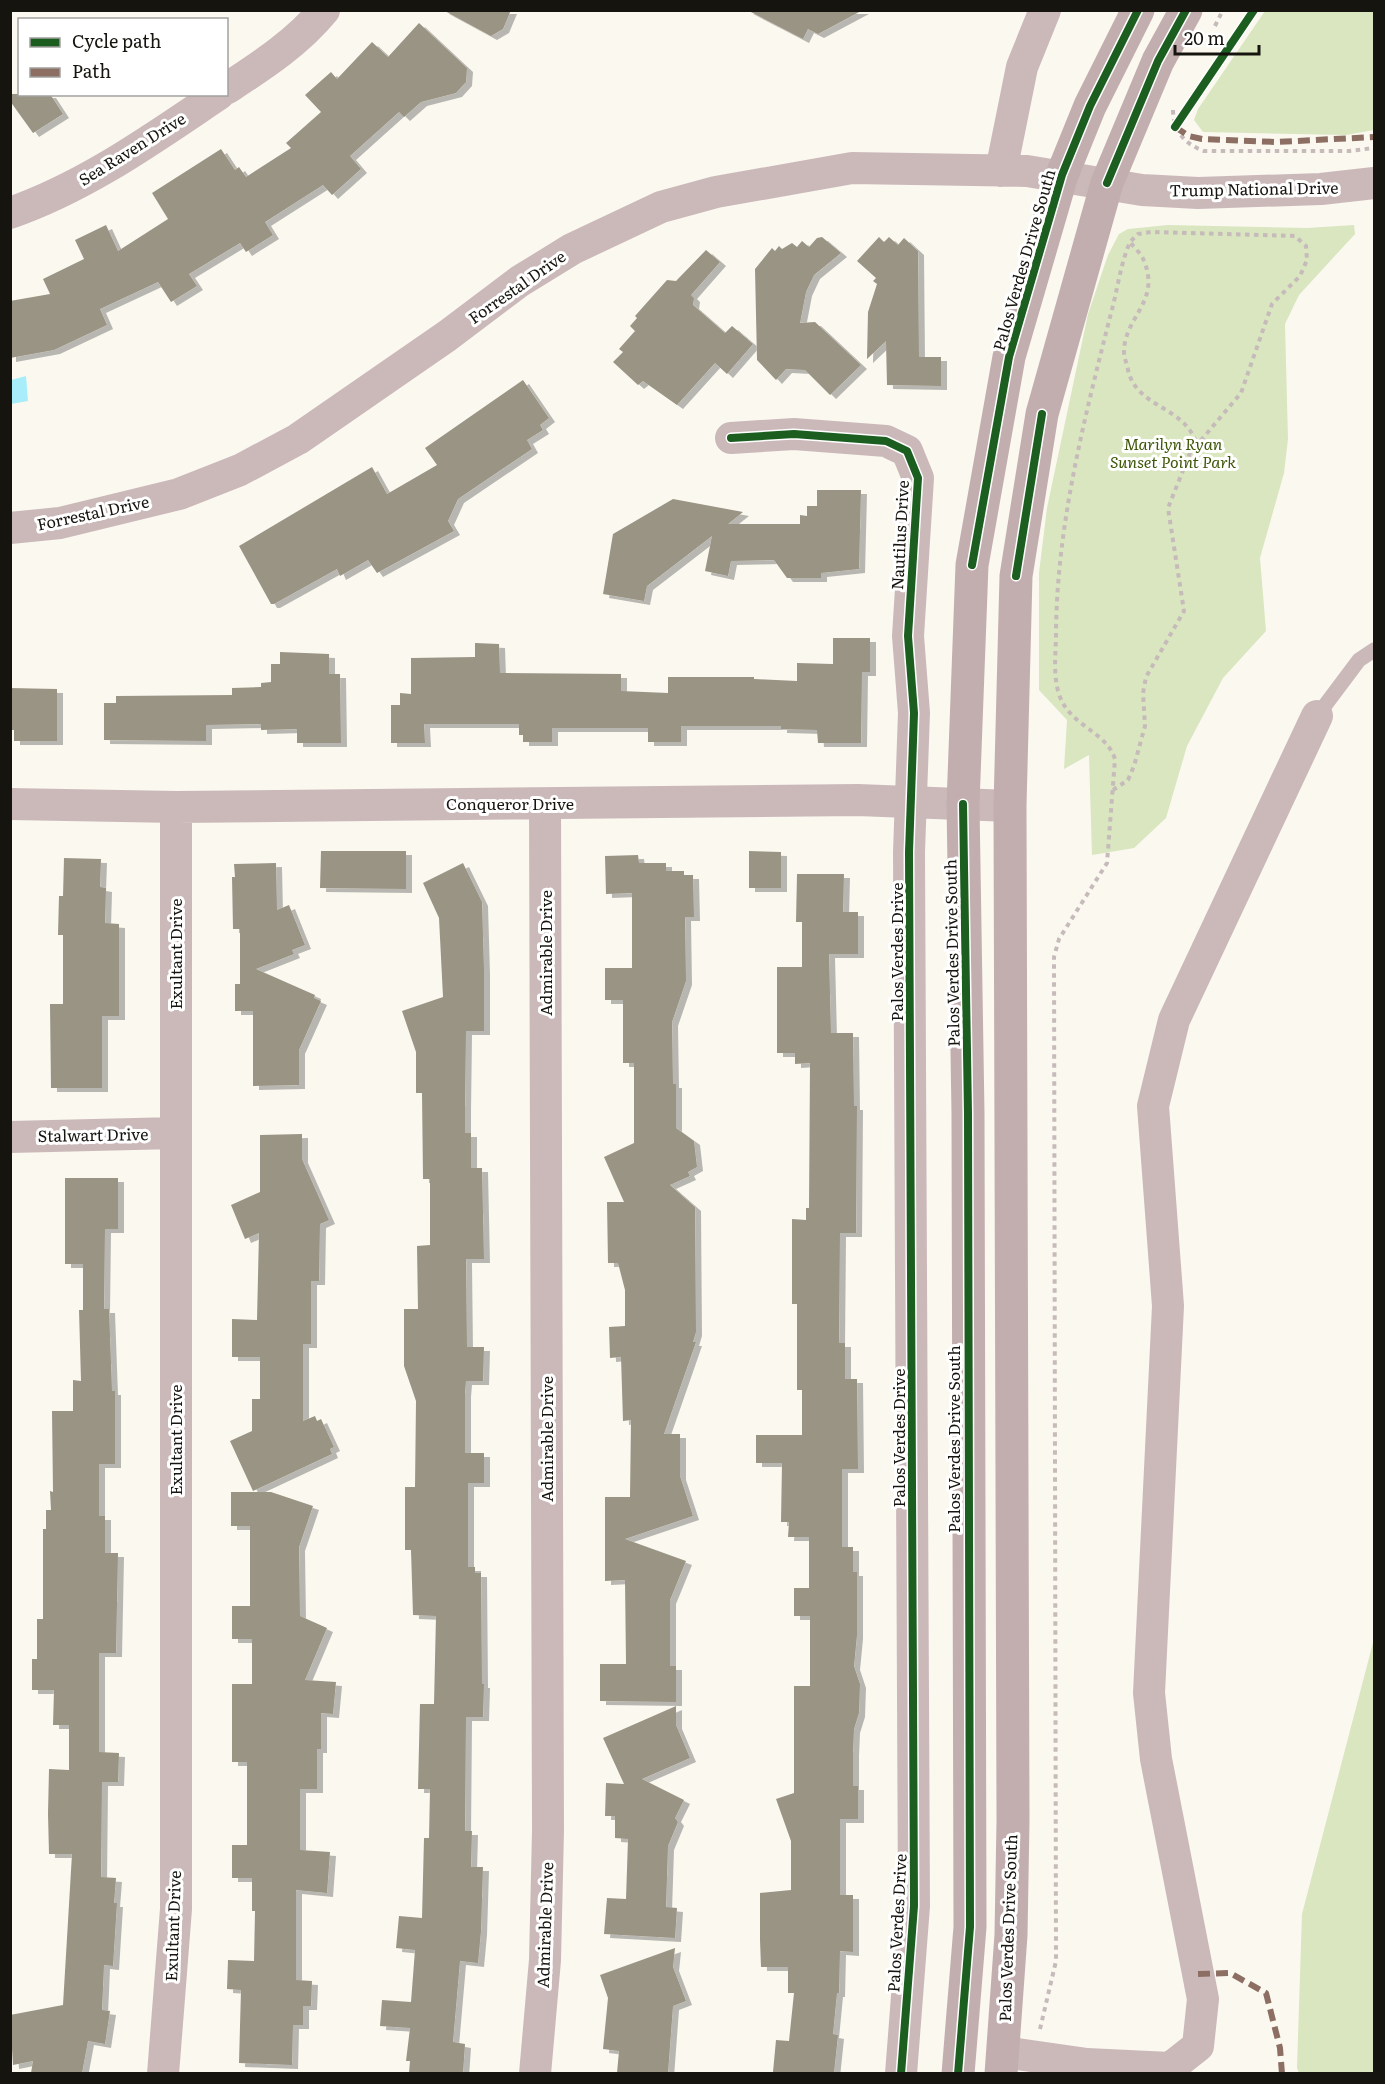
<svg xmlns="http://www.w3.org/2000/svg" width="1385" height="2084" font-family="Literata,serif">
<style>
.green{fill:#d9e6c0}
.water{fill:#a8eefa}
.building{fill:#9a9485;filter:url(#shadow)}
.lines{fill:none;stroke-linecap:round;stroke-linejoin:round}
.path{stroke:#c6bbba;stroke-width:4;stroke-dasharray:4.5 4.5;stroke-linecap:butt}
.service{stroke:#cbb9ba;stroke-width:15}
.minor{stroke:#cbb9ba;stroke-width:32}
.primary{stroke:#c3aeaf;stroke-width:33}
.quiet{stroke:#8d6e63;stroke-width:6;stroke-dasharray:12 6;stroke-linecap:butt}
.cycleway-casing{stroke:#fff;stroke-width:11}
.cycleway{stroke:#1b5e20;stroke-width:8}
.labels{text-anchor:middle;stroke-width:6;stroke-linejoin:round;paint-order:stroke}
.street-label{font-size:16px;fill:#16140f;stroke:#fff}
.park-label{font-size:16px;font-style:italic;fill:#3e5608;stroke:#fff}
</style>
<defs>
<filter id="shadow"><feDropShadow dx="6" dy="4" stdDeviation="0" flood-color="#0004"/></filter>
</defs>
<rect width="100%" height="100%" fill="#fbf8f0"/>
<!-- green -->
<path class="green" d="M1265,11H1374V130L1346,135L1203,132L1194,120L1198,109Z
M1168,225L1307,228L1354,225L1355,234L1299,295L1285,324L1288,439L1284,473L1260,558L1266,631L1223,678L1187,746L1166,818L1134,848L1092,855L1089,755L1064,769L1067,720L1039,690V573L1047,508L1088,314L1108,255L1119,234L1128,229Z
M1374,1639V2073H1299L1297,2068L1302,1914Z"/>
<!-- water -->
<path class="water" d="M26,376L28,401L11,404V380Z"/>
<!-- building -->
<path class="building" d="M443,10H511L503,29L491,36Z
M747,10H863L818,34L808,29L803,39Z
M419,23L467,68L466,82L456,93L421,102L404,117L399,112L350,156L361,169L332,195L323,185L265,222L273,235L246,252L240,243L189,274L197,286L171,302L158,282L100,309L107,325L54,350L10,358V301L50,294L43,279L84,259L75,240L106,225L118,251L168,219L152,193L221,149L235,170L239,167L246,177L291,148L286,143L321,112L305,95L331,72L337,79L372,42L388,57Z
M10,94H50L63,114L33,133L10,101Z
M822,237L841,253L814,275L806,292L800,323L815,322L861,365L830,395L805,370L786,369L776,380L757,360L755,269L772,248L775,251L779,246L782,249L792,243L797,247L802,241L809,247L817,238Z
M879,237L884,242L889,237L898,245L904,238L918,251L919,357H941V386L887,385L886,341L867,359L868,312L877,284L873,281L876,278L857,261Z
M706,250L720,262L691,295L694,298L693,305L725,333L732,326L753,344L727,374L715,363L677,405L643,381L638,385L613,362L623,352L619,349L635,331L630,326L637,318L635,316L667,280L676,281Z
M523,380L549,418L540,425L543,430L527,440L532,449L458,499L448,521L454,531L377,573L368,560L340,576L337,569L274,604H271L239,546L372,467L387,494L437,465L425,448Z
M817,490H861L859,569L821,573V578H787L774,560L731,561L728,576L705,571L712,536L647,586L644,601L603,594L613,534L673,499L743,512L728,524H800V515L807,516V506H817Z
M833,638H870V672H862L861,743H818L817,730L781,729V726H681V742H648V728H552V742H523V735H519V724H424L425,743H391V705H400V693L411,694V658L475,657V643L499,644L500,673L621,674V691L668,693V677H754V679L797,681V663L833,664Z
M280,652L329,654V674H340L341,743H297V729L261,730V724L206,725V741L104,740V703H116V696L232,695V688L261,687V683L271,682V664H280Z
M10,688L57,689V741H14V730H10Z
M321,851H406V889L320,888Z
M749,851L781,852V888H749Z
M638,855L639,863H666V871H684V875H693L694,917H685L686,981L672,1022L673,1084H676V1128L694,1141L697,1167L688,1172L690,1176L670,1185L695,1207L696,1332L693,1342H696L664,1434H680V1476L693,1516L625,1539L686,1561L670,1600V1666H676V1702L600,1701V1664H626L625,1580L605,1581V1497H630L631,1420L623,1421L621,1357L610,1358L609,1327L625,1326V1290L618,1263H608L607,1202H624L604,1157L634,1143V1063H623V1000H605V968H632V893L606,894L605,856Z
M64,858L101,859L100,887L106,888L105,923L119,924V1016H102V1088H51L50,1004H63V935H58L59,896H63Z
M276,863L277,910L289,905L305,945L292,950L294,954L256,969L315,995L314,998L321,1001L299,1050V1085L253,1086V1011H235V984H240V929H233L232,877H235L234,864Z
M463,863L482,902L484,970V1031H466L465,1107V1133H471V1168H482L484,1259H466L467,1347H484L483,1381H466L465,1393V1453H484V1483H468V1567H475V1573H481L482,1684H484L483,1717H466L465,1831H472L471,1867H483L481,1931L478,1963L460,1961L453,2042L465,2044L463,2073H409L410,2061H406L410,2028L380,2026L382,2000L411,2002L415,1950L396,1948L399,1916L422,1918L424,1838H429L430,1789H418L420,1704H434L436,1616L413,1615L411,1550H405V1487H415L416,1401L404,1366V1309H418L417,1246L430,1245V1179H423L422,1093H416V1052L402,1011L443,997L439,918L423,883Z
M797,874H844L843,912H858V954H829L831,1033H853L854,1106H857L856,1233H840L839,1343H845V1379H857L858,1469H842V1547H853V1572H857V1635L854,1666L860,1684L859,1713L854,1729L853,1752V1786H858V1819H840V1895H853V1952L840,1951L839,1993H837L833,2034L838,2035L834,2073L773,2072L776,2040L789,2041L794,1993H788V1967H761L760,1940V1893L791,1890V1841L776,1799L794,1793V1686H810V1616H794V1588H809V1537H788L789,1522H781L782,1463H756V1435H802V1390H797V1304H792V1219L806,1220V1208H809L810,1063L795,1064V1053H777V967H802V922H796Z
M302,1134V1159L329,1220L320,1224L319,1281H311V1344H303V1421L315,1416L317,1421L321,1419L334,1447L330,1449L332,1454L253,1491L230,1441L252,1431V1399H260V1357H232V1319L257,1320L259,1233L245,1239L231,1205L260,1192V1135Z
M65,1178H118V1229H105L104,1309H109L112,1391H115V1464H99V1516H105V1553H118L116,1653H99V1752L119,1753L118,1782H102L101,1877L116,1878L114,1903H117L113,1966L104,1965L102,2010L110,2011L105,2044L88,2041L82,2073H31L33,2061L13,2065L10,2015L63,2005L72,1854H49L48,1814L49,1769L69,1770V1725H53L54,1690H32V1659H37V1619H43V1529H46V1510H51L50,1491L53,1492L52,1411H73V1380L81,1381L79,1310H83V1264H65Z
M231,1492H271L313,1506L299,1547L300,1616L327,1628L305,1680L336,1682L333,1714L321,1713V1749H317V1789H300V1850L330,1852L327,1893L296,1890V1980L312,1981L311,2006H303V2025H293L292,2065L239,2063L241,1990L227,1989L228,1960L254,1961L255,1911H252V1878H232V1845H247V1762H232V1684H252V1639H232V1606H250V1526H231Z
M676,1706V1725L690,1758L642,1779L684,1800L675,1818L678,1822L668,1846L666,1907L677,1908L675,1938L604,1934L607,1898L626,1899L628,1839L615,1838V1816H605L606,1783L624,1784L603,1738Z
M675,1948L673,1967L686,2001L673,2006L668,2073H617L619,2051L603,2049L608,1998L600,1975Z"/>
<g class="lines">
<!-- path -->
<path class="path" d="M1215,26L1223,10
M1173,110C1173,130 1184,144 1204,151H1349L1374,148
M1113,790L1128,780L1134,766L1145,726L1143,693L1146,677L1184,611L1168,508L1190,453L1197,445C1185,405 1137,409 1128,370C1127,364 1124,358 1124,352C1124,317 1161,302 1144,261C1142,254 1135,249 1131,243
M1040,2029L1056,1961L1054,957L1059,939L1107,863L1115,759C1105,729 1068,727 1058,691C1053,671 1056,652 1056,632C1057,525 1084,420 1110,317C1117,293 1120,265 1130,242L1138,234L1151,232L1295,236L1306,246L1307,260L1300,276L1272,304L1241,393L1197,445"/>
<!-- service -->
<path class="service" d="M1317,716L1359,660L1374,650"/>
<!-- minor -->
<path class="minor" d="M226,89C261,66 297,43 324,10
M1001,171L1022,67L1045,10
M10,213C87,186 152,139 219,94
M731,438L794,434L886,441L907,451L918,478L908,636L914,713L909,852L914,1906L901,2074
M10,528L60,523L179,494L240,470L298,439L447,336L520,281L572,249L661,207L716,192L852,168L1027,171L1142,190L1198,193L1321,189L1374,183
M10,804L176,807L858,800L1010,806
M10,1137L176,1133
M1003,2052L1087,2064L1170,2068L1198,2046L1203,1999L1156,1759L1149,1693L1168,1306L1153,1106L1174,1020L1317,716
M163,2074L176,1909V807
M535,2074L545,1960L548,1831L545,804"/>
<!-- primary -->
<path class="primary" d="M958,2074L970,1927L968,1114L963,804L972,565L1009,357L1062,175L1090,106L1138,10
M1001,2074L1011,1935L1013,1821L1010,806L1016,576L1042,414L1107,183L1158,61L1186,10"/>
<!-- quiet -->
<path class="quiet" d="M1175,127L1189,136L1202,139L1276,142L1374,137
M1198,1974L1230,1973L1266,1993L1280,2048L1282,2074"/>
<!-- cycleway casing -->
<g class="cycleway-casing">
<path id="cycleway" d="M1175,127L1254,10
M1107,183L1158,61L1186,10
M731,438L794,434L886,441L907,451L918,478L908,636L914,713L909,852L914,1906L901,2074
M972,565L1009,357L1062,175L1090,106L1138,10
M1016,576L1042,414
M958,2074L970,1927L968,1114L963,804"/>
</g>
<!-- cycleway -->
<use href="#cycleway" class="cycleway"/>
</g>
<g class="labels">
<!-- street labels -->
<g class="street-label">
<text transform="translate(132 149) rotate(-32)" y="6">Sea Raven Drive</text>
<text transform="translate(1254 189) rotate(-1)" y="6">Trump National Drive</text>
<text transform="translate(1024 260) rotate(-74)" y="6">Palos Verdes Drive South</text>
<text transform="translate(517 287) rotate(-35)" y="6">Forrestal Drive</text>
<text transform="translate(93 513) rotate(-12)" y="6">Forrestal Drive</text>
<text transform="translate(900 535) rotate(-87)" y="6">Nautilus Drive</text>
<text x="510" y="810">Conqueror Drive</text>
<text transform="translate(897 952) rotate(-90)" y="6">Palos Verdes Drive</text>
<text transform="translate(546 953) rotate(-90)" y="6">Admirable Drive</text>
<text transform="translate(952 953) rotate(-91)" y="6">Palos Verdes Drive South</text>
<text transform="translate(176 954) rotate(-90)" y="6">Exultant Drive</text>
<text transform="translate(93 1135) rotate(-1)" y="6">Stalwart Drive</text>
<text transform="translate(899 1438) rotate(-90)" y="6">Palos Verdes Drive</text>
<text transform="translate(547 1439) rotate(-90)" y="6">Admirable Drive</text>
<text transform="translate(954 1439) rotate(-90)" y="6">Palos Verdes Drive South</text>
<text transform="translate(176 1440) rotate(-90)" y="6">Exultant Drive</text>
<text transform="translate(897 1923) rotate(-87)" y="6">Palos Verdes Drive</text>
<text transform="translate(545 1925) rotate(-88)" y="6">Admirable Drive</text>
<text transform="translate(173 1926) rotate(-88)" y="6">Exultant Drive</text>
<text transform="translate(1008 1928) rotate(-88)" y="6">Palos Verdes Drive South</text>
</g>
<!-- park labels -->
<g class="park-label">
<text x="1173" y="450">Marilyn Ryan<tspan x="1173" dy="18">Sunset Point Park</tspan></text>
</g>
</g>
<!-- border -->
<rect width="1385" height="2084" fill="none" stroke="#16140f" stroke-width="24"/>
<!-- legend -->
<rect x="18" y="18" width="210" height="78" fill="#ffffff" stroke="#a2a19f" stroke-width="1.5"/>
<rect x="30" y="38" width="30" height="9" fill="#1b5e20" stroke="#a2a19f" stroke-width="1.5"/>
<text x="72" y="48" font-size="18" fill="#16140f">Cycle path</text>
<rect x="30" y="68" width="30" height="9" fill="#8d6e63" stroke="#a2a19f" stroke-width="1.5"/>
<text x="72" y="78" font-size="18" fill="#16140f">Path</text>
<!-- scale -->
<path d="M1175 45v9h84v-9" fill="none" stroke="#16140f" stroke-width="3"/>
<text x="1184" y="45" font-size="18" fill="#16140f" stroke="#ffffff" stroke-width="4.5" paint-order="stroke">20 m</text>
</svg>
